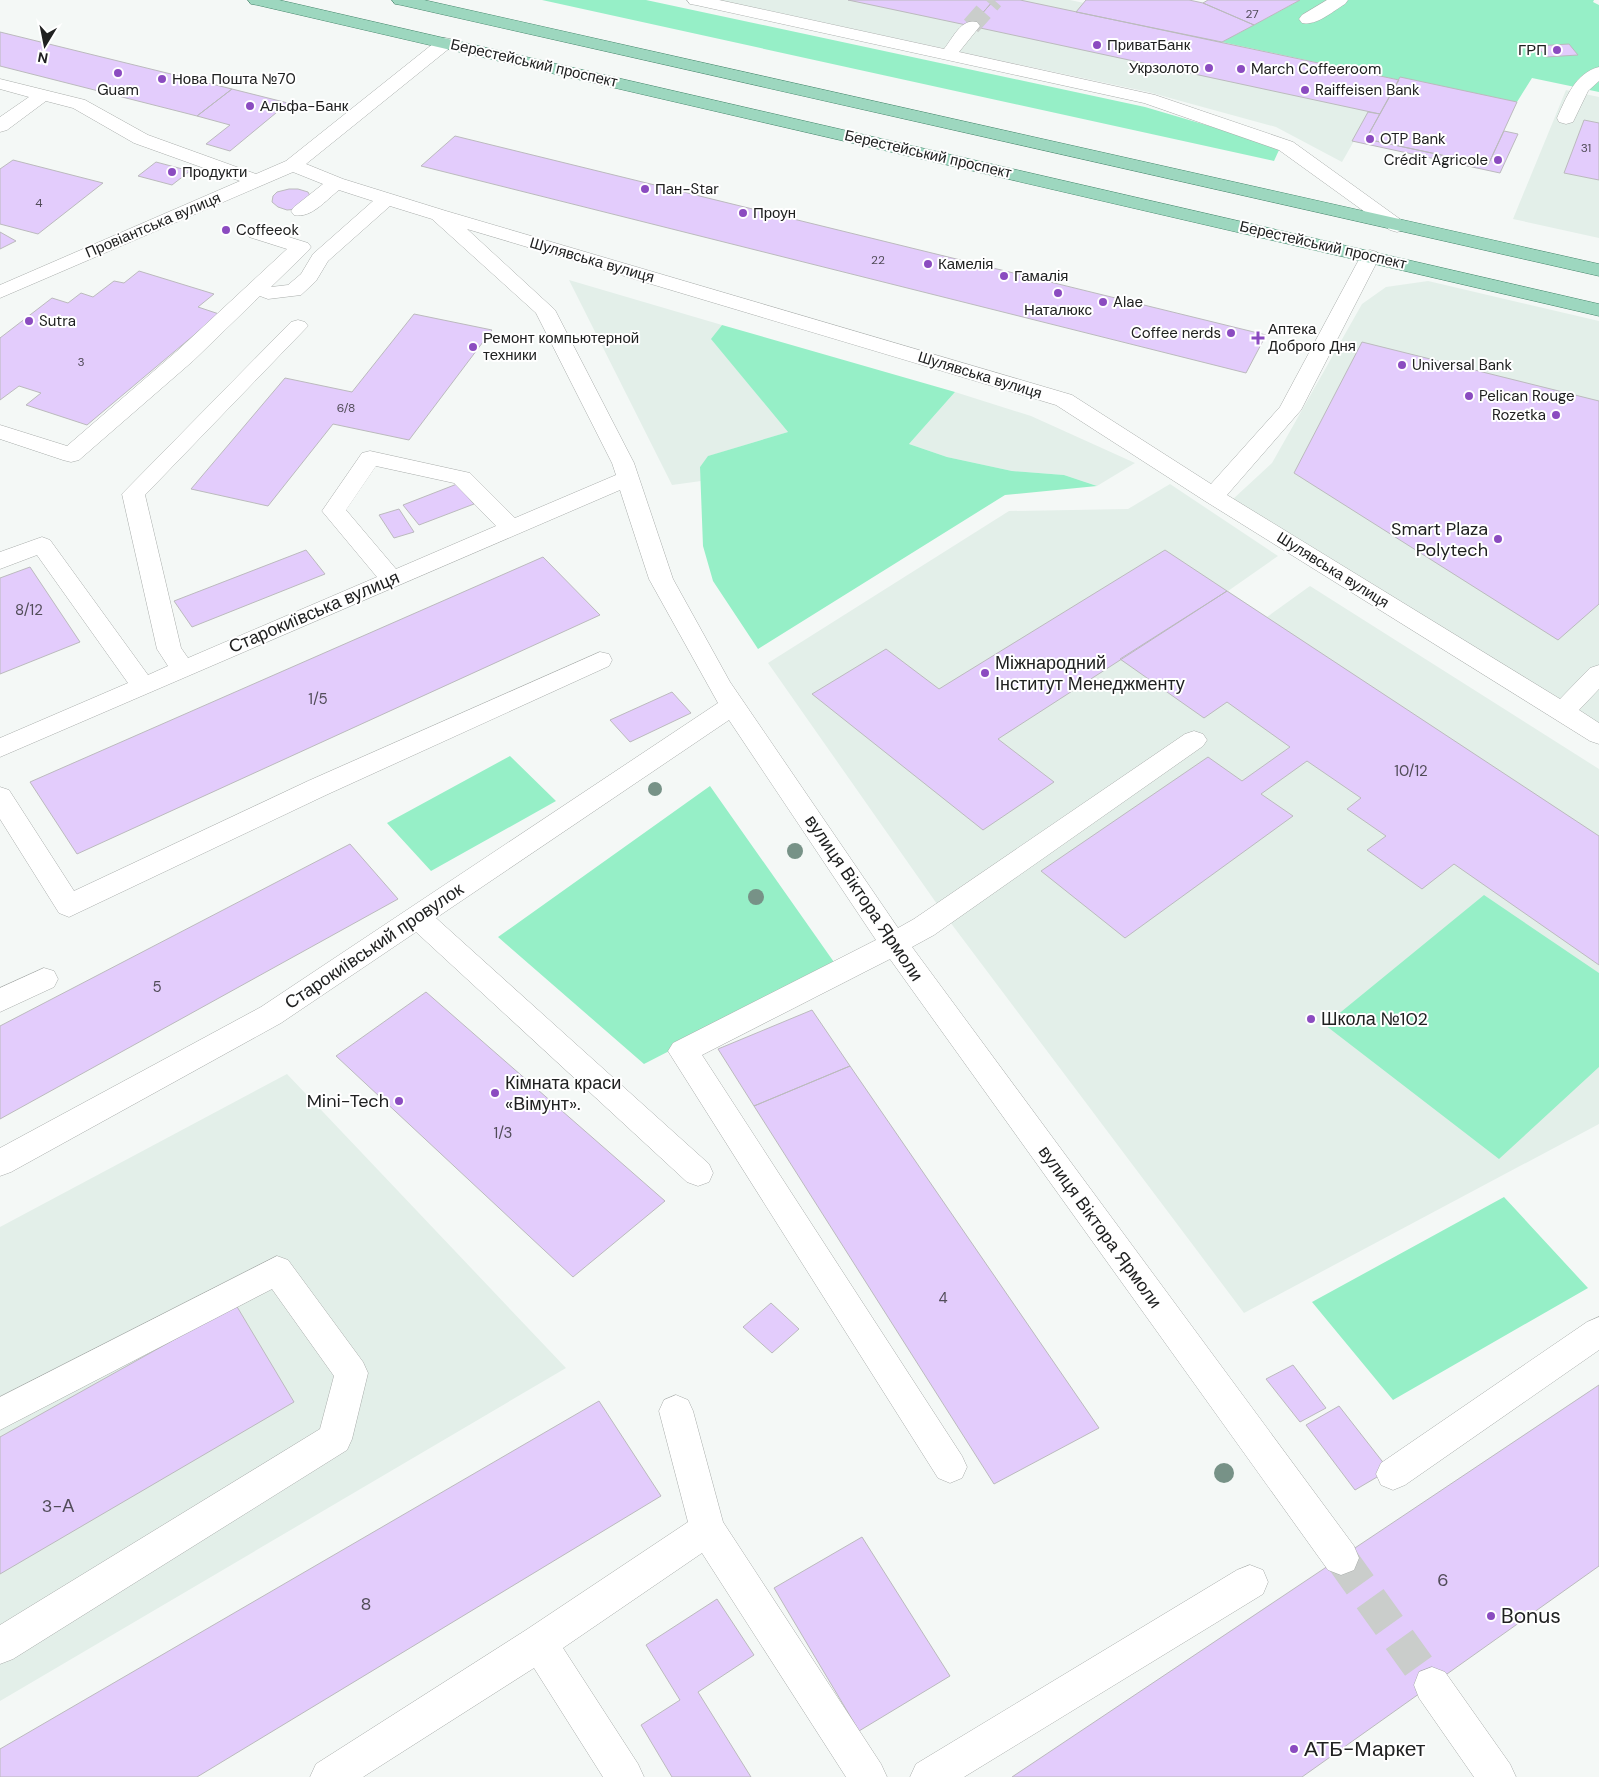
<svg xmlns="http://www.w3.org/2000/svg" width="1599" height="1777" font-family="'DM Sans',sans-serif">
<style>
.built{fill:#e3efe9}
.green{fill:#96efc7}
.building{fill:#e3ccfc;stroke:#bbbabd}
.lines{fill:none;stroke-linecap:round;stroke-linejoin:round}
.minor-tunnel-far1{stroke:#cacdcb;stroke-width:19;stroke-dasharray:19 10;stroke-linecap:butt}
.minor-tunnel{stroke:#cacdcb;stroke-width:33;stroke-dasharray:33 17;stroke-linecap:butt}
.minor-casing{stroke:#a9adab;stroke-width:1}
.major-casing{stroke:#46866c;stroke-width:1}
.minor{fill:#fff;fill-rule:evenodd}
.major{fill:#9dd7bf;fill-rule:evenodd}
.tree{fill:#779287}
.poi-dot{fill:#8b4bc0;stroke:#fff;stroke-width:2}
.labels{text-anchor:middle;stroke-width:4;stroke-linejoin:round;paint-order:stroke}
.far-number-label{font-size:12px;fill:#514c58}
.far-poi-label{font-size:15px;fill:#202121;stroke:#fff;text-anchor:start}
.far-street-label{font-size:15px;fill:#202121;stroke:#fff}
.number-label{font-size:15px;fill:#514c58}
.poi-label{font-size:18px;fill:#202121;stroke:#fff;text-anchor:start}
.street-label{font-size:18px;fill:#202121;stroke:#fff}
.near-number-label{font-size:18px;fill:#514c58}
.near-poi-label{font-size:21px;fill:#202121;stroke:#fff;text-anchor:start}
</style>
<rect width="100%" height="100%" fill="#f4f8f6"/>
<!-- built -->
<path class="built" d="M717,0H1070L1395,69L1342,162L1276,127L1148,92Z
M1566,90L1599,97V238L1513,219Z
M569,280L722,325L712,339L788,432L709,456L700,467L701,481L672,485Z
M1428,281L1599,321V729L1232,500L1272,463L1362,304L1386,287Z
M955,392L1031,416L1135,463L1097,486L1064,475L1012,471L947,457L909,444Z
M1170,484L1278,556L1228,591L1267,617L1310,586L1599,769V1124L1244,1313L944,914L768,663L1009,511L1128,509Z
M287,1074L566,1368L0,1701V1227Z"/>
<!-- green -->
<path class="green" d="M542,0H646L1145,107L1240,135L1279,150L1274,161Z
M1300,0H1594L1593,2L1599,5V92L1532,78L1517,102L1399,80L1222,42Z
M722,325L955,392L909,444L947,457L1012,471L1064,475L1097,486L1005,495L758,649L713,581L703,546L700,467L708,456L788,432L711,339Z
M510,756L556,801L431,871L387,823Z
M710,786L836,965L644,1064L498,937Z
M1484,895L1599,973V1067L1499,1159L1325,1025Z
M1504,1197L1588,1288L1393,1400L1312,1302Z"/>
<!-- building -->
<path class="building" d="M848,0H994L971,26Z
M994,0H1020L1399,80L1380,114L971,26Z
M1086,0H1189L1203,3L1254,25L1222,42L1076,12Z
M1208,0H1300L1254,25L1203,3Z
M0,32L232,89L197,116L0,66Z
M1569,44L1578,55L1546,57L1537,46Z
M1400,77L1517,102L1488,165L1366,139Z
M232,89L288,103L230,151L206,144L230,125L197,116Z
M1368,112L1380,114L1366,139L1488,165L1504,131L1518,134L1500,173L1352,141Z
M1584,120L1599,123V180L1564,173Z
M455,136L1258,333L1266,335L1246,373L421,166Z
M13,160L103,183L38,234L0,224V169Z
M156,162L190,171L172,185L138,176Z
M289,189H298L308,192L311,198L298,209L287,210L278,207L272,202L273,196L277,192Z
M0,232L16,241L0,249Z
M139,271L214,294L198,307L219,314L87,425L26,405L41,393L19,386L0,400V338L52,298L68,303L81,293L93,297L114,281L124,283Z
M414,314L492,330L409,440L333,424L268,506L191,489L285,378L352,392Z
M1362,342L1599,401V604L1558,640L1294,473Z
M457,484L474,504L419,525L403,505Z
M399,509L414,532L394,538L379,515Z
M306,550L325,574L192,627L174,601Z
M1165,550L1227,591L998,739L1054,782L983,830L812,694L886,649L939,689Z
M543,557L600,615L77,854L30,782Z
M30,567L80,642L0,674V578Z
M1227,591L1599,836V965L1454,864L1422,889L1367,850L1386,836L1347,809L1361,798L1307,761L1261,794L1293,816L1125,938L1041,871L1208,757L1242,781L1290,747L1227,702L1204,718L1120,659Z
M672,692L691,713L630,742L610,720Z
M350,844L398,899L0,1119V1026Z
M426,992L665,1201L573,1277L336,1056Z
M812,1010L850,1066L754,1106L718,1049Z
M850,1066L1099,1428L994,1484L754,1106Z
M771,1303L799,1329L772,1353L743,1327Z
M236,1305L294,1402L0,1574V1437Z
M1293,1365L1326,1408L1300,1422L1266,1379Z
M1599,1385V1566L1302,1777H1012Z
M599,1401L661,1496L197,1777H0V1749Z
M1339,1406L1389,1470L1355,1490L1306,1425Z
M862,1537L950,1676L859,1731L774,1588Z
M717,1599L754,1655L698,1692L751,1777H672L641,1725L680,1700L646,1645Z"/>
<g class="lines">
<!-- minor-tunnel-far1 -->
<path class="minor-tunnel-far1" d="M971,26L994,0"/>
<!-- minor-tunnel -->
<path class="minor-tunnel" d="M1341,1558L1432,1685"/>
<!-- minor casing -->
<g class="minor-casing">
<path id="minor" d="M687,0H719L944,49C953,38 961,18 977,22L980,26L959,52L1155,95L1293,142L1404,222L1407,226L1404,230L1397,232L1390,230L1279,150L1144,103L696,5L690,4Z
M1327,0H1348L1345,4C1333,11 1317,26 1302,23L1299,19L1302,15Z
M445,38L451,39L454,43L451,47L306,164L343,179L446,211L1072,395L1211,484L1280,407L1363,252L1370,250L1377,252L1380,256L1301,410L1227,495L1560,699L1590,668L1599,665V689L1579,710L1599,723V744L1590,741L1205,501L1056,405L467,229L555,310L634,463L673,579L730,682L898,928L914,919L1185,734L1194,731L1203,734L1207,740L1203,746L934,935L912,947L1354,1546L1359,1558L1354,1570L1341,1575L1328,1570L890,959L702,1055L962,1456L967,1467L962,1478L950,1483L938,1478L668,1051L673,1043L876,940L729,720L436,918L709,1164L713,1173L709,1182L698,1186L687,1182L416,932L281,1023L11,1172L0,1176V1148L261,1007L718,703L649,579L620,490L0,757V738L128,683L37,555L0,569V552L42,537L50,540L148,675L168,666L157,649L122,494L291,322L298,320L305,322L308,326L145,495L181,648L188,658L377,577L322,511L362,453L370,451L470,473L515,518L616,475L612,463L536,313L432,219L390,206L328,261L316,281L301,295L268,299L260,296L193,361L79,460L71,462L63,460L0,439V425L67,446L177,351L287,249L249,237L246,233L249,229L256,227L308,243L311,247L308,251L271,287L288,285L301,274L313,254L373,201L339,190C326,200 311,219 294,215L291,211L294,207L323,184L293,172L0,298V285L240,181L134,143L73,108L46,101L7,130L0,132V117L29,97L0,89V79L85,100L148,135L256,174L286,161L439,39ZM376,466L454,483L496,526L396,569L346,510Z
M1599,67V81L1588,91L1573,122L1566,124L1559,122L1557,118C1566,98 1575,73 1599,67Z
M600,652L609,654L612,660L609,666L326,795L69,917L59,913L0,819V787L9,790L74,891L308,781Z
M44,968L54,971L58,979L54,987L0,1012V988Z
M277,1256L288,1260L363,1362L368,1373L352,1439L347,1450L13,1659L0,1664V1625L320,1429L334,1376L272,1289L0,1430V1397Z
M1599,1317V1350L1405,1485L1393,1490L1381,1485L1376,1474L1381,1463L1587,1322Z
M676,1395L688,1400L693,1411L723,1522L881,1764L887,1777H846L702,1553L563,1648L638,1764L644,1777H603L534,1668L363,1777H310L316,1764L526,1630L688,1522L659,1411L664,1400Z
M1250,1565L1263,1570L1268,1582L1263,1594L964,1777H910L916,1764L1237,1570Z
M1432,1667L1445,1672L1510,1764L1516,1777H1474L1419,1698L1414,1685L1419,1672Z"/>
</g>
<!-- major casing -->
<g class="major-casing">
<path id="major" d="M248,0H279L1599,304V316L257,5L251,4Z
M392,0H424L1599,264V276L401,5L395,4Z"/>
</g>
<!-- minor -->
<use href="#minor" class="minor"/>
<!-- major -->
<use href="#major" class="major"/>
</g>
<!-- trees -->
<g class="tree">
<circle cx="655" cy="789" r="7"/>
<circle cx="795" cy="851" r="8"/>
<circle cx="756" cy="897" r="8"/>
<circle cx="1224" cy="1473" r="10"/>
</g>
<!-- markers -->
<g class="poi-dot">
<circle cx="1097" cy="45" r="5"/>
<circle cx="1557" cy="50" r="5"/>
<circle cx="1209" cy="68" r="5"/>
<circle cx="1241" cy="69" r="5"/>
<circle cx="118" cy="73" r="5"/>
<circle cx="162" cy="79" r="5"/>
<circle cx="1305" cy="90" r="5"/>
<circle cx="250" cy="106" r="5"/>
<circle cx="1370" cy="139" r="5"/>
<circle cx="1498" cy="160" r="5"/>
<circle cx="172" cy="172" r="5"/>
<circle cx="645" cy="189" r="5"/>
<circle cx="743" cy="213" r="5"/>
<circle cx="226" cy="230" r="5"/>
<circle cx="928" cy="264" r="5"/>
<circle cx="1004" cy="276" r="5"/>
<circle cx="1058" cy="293" r="5"/>
<circle cx="1103" cy="302" r="5"/>
<circle cx="29" cy="321" r="5"/>
<circle cx="1231" cy="333" r="5"/>
<path d="M1255.5 330.5h5v5h5v5h-5v5h-5v-5h-5v-5h5z"/>
<circle cx="473" cy="347" r="5"/>
<circle cx="1402" cy="365" r="5"/>
<circle cx="1469" cy="396" r="5"/>
<circle cx="1556" cy="415" r="5"/>
<circle cx="1498" cy="539" r="5"/>
<circle cx="985" cy="673" r="5"/>
<circle cx="1311" cy="1019" r="5"/>
<circle cx="495" cy="1093" r="5"/>
<circle cx="399" cy="1101" r="5"/>
<circle cx="1491" cy="1616" r="5"/>
<circle cx="1294" cy="1749" r="5"/>
</g>
<g class="labels">
<!-- far-number labels -->
<g class="far-number-label">
<text x="1252" y="18">27</text>
<text x="1586" y="152">31</text>
<text x="39" y="207">4</text>
<text x="878" y="264">22</text>
<text x="81" y="366">3</text>
<text x="346" y="412">6/8</text>
</g>
<!-- far-poi labels -->
<g class="far-poi-label">
<text x="1107" y="50">ПриватБанк</text>
<text x="1547" y="55" text-anchor="end">ГРП</text>
<text x="1199" y="73" text-anchor="end">Укрзолото</text>
<text x="1251" y="74">March Coffeeroom</text>
<text x="172" y="84">Нова Пошта №70</text>
<text x="118" y="95" text-anchor="middle">Guam</text>
<text x="1315" y="95">Raiffeisen Bank</text>
<text x="260" y="111">Альфа-Банк</text>
<text x="1380" y="144">OTP Bank</text>
<text x="1488" y="165" text-anchor="end">Crédit Agricole</text>
<text x="182" y="177">Продукти</text>
<text x="655" y="194">Пан-Star</text>
<text x="753" y="218">Проун</text>
<text x="236" y="235">Coffeeok</text>
<text x="938" y="269">Камелія</text>
<text x="1014" y="281">Гамалія</text>
<text x="1113" y="307">Alae</text>
<text x="1058" y="315" text-anchor="middle">Наталюкс</text>
<text x="39" y="326">Sutra</text>
<text x="1268" y="334">Аптека<tspan x="1268" dy="17">Доброго Дня</tspan></text>
<text x="1221" y="338" text-anchor="end">Coffee nerds</text>
<text x="483" y="343">Ремонт компьютерной<tspan x="483" dy="17">техники</tspan></text>
<text x="1412" y="370">Universal Bank</text>
<text x="1479" y="401">Pelican Rouge</text>
<text x="1546" y="420" text-anchor="end">Rozetka</text>
</g>
<!-- far-street labels -->
<g class="far-street-label">
<text transform="translate(534 63) rotate(13)" y="5">Берестейський проспект</text>
<text transform="translate(928 154) rotate(13)" y="5">Берестейський проспект</text>
<text transform="translate(153 225) rotate(-23)" y="5">Провіантська вулиця</text>
<text transform="translate(1323 245) rotate(13)" y="5">Берестейський проспект</text>
<text transform="translate(592 260) rotate(16)" y="5">Шулявська вулиця</text>
<text transform="translate(980 375) rotate(17)" y="5">Шулявська вулиця</text>
<text transform="translate(1333 570) rotate(32)" y="5">Шулявська вулиця</text>
</g>
<!-- number labels -->
<g class="number-label">
<text x="29" y="615">8/12</text>
<text x="318" y="704">1/5</text>
<text x="1411" y="776">10/12</text>
<text x="157" y="992">5</text>
<text x="503" y="1138">1/3</text>
<text x="943" y="1303">4</text>
</g>
<!-- poi labels -->
<g class="poi-label">
<text x="1488" y="535" text-anchor="end">Smart Plaza<tspan x="1488" dy="21">Polytech</tspan></text>
<text x="995" y="669">Міжнародний<tspan x="995" dy="21">Інститут Менеджменту</tspan></text>
<text x="1321" y="1025">Школа №102</text>
<text x="505" y="1089">Кімната краси<tspan x="505" dy="21">«Вімунт».</tspan></text>
<text x="389" y="1107" text-anchor="end">Mini-Tech</text>
</g>
<!-- street labels -->
<g class="street-label">
<text transform="translate(314 612) rotate(-23)" y="6">Старокиївська вулиця</text>
<text transform="translate(864 898) rotate(56)" y="6">вулиця Віктора Ярмоли</text>
<text transform="translate(374 946) rotate(-34)" y="6">Старокиївський провулок</text>
<text transform="translate(1100 1227) rotate(54)" y="6">вулиця Віктора Ярмоли</text>
</g>
<!-- near-number labels -->
<g class="near-number-label">
<text x="58" y="1512">3-А</text>
<text x="1443" y="1586">6</text>
<text x="366" y="1610">8</text>
</g>
<!-- near-poi labels -->
<g class="near-poi-label">
<text x="1501" y="1623">Bonus</text>
<text x="1304" y="1756">АТБ-Маркет</text>
</g>
</g>
<!-- north arrow -->
<g transform="translate(45 45) rotate(190)" stroke="#ffffff" stroke-width="4" paint-order="stroke">
<path d="M0-4L9 19L0 12L-9 19Z" fill="#202121"/>
<text y="-8" font-size="14" font-weight="bold" text-anchor="middle" fill="#202121">N</text>
</g>
</svg>
